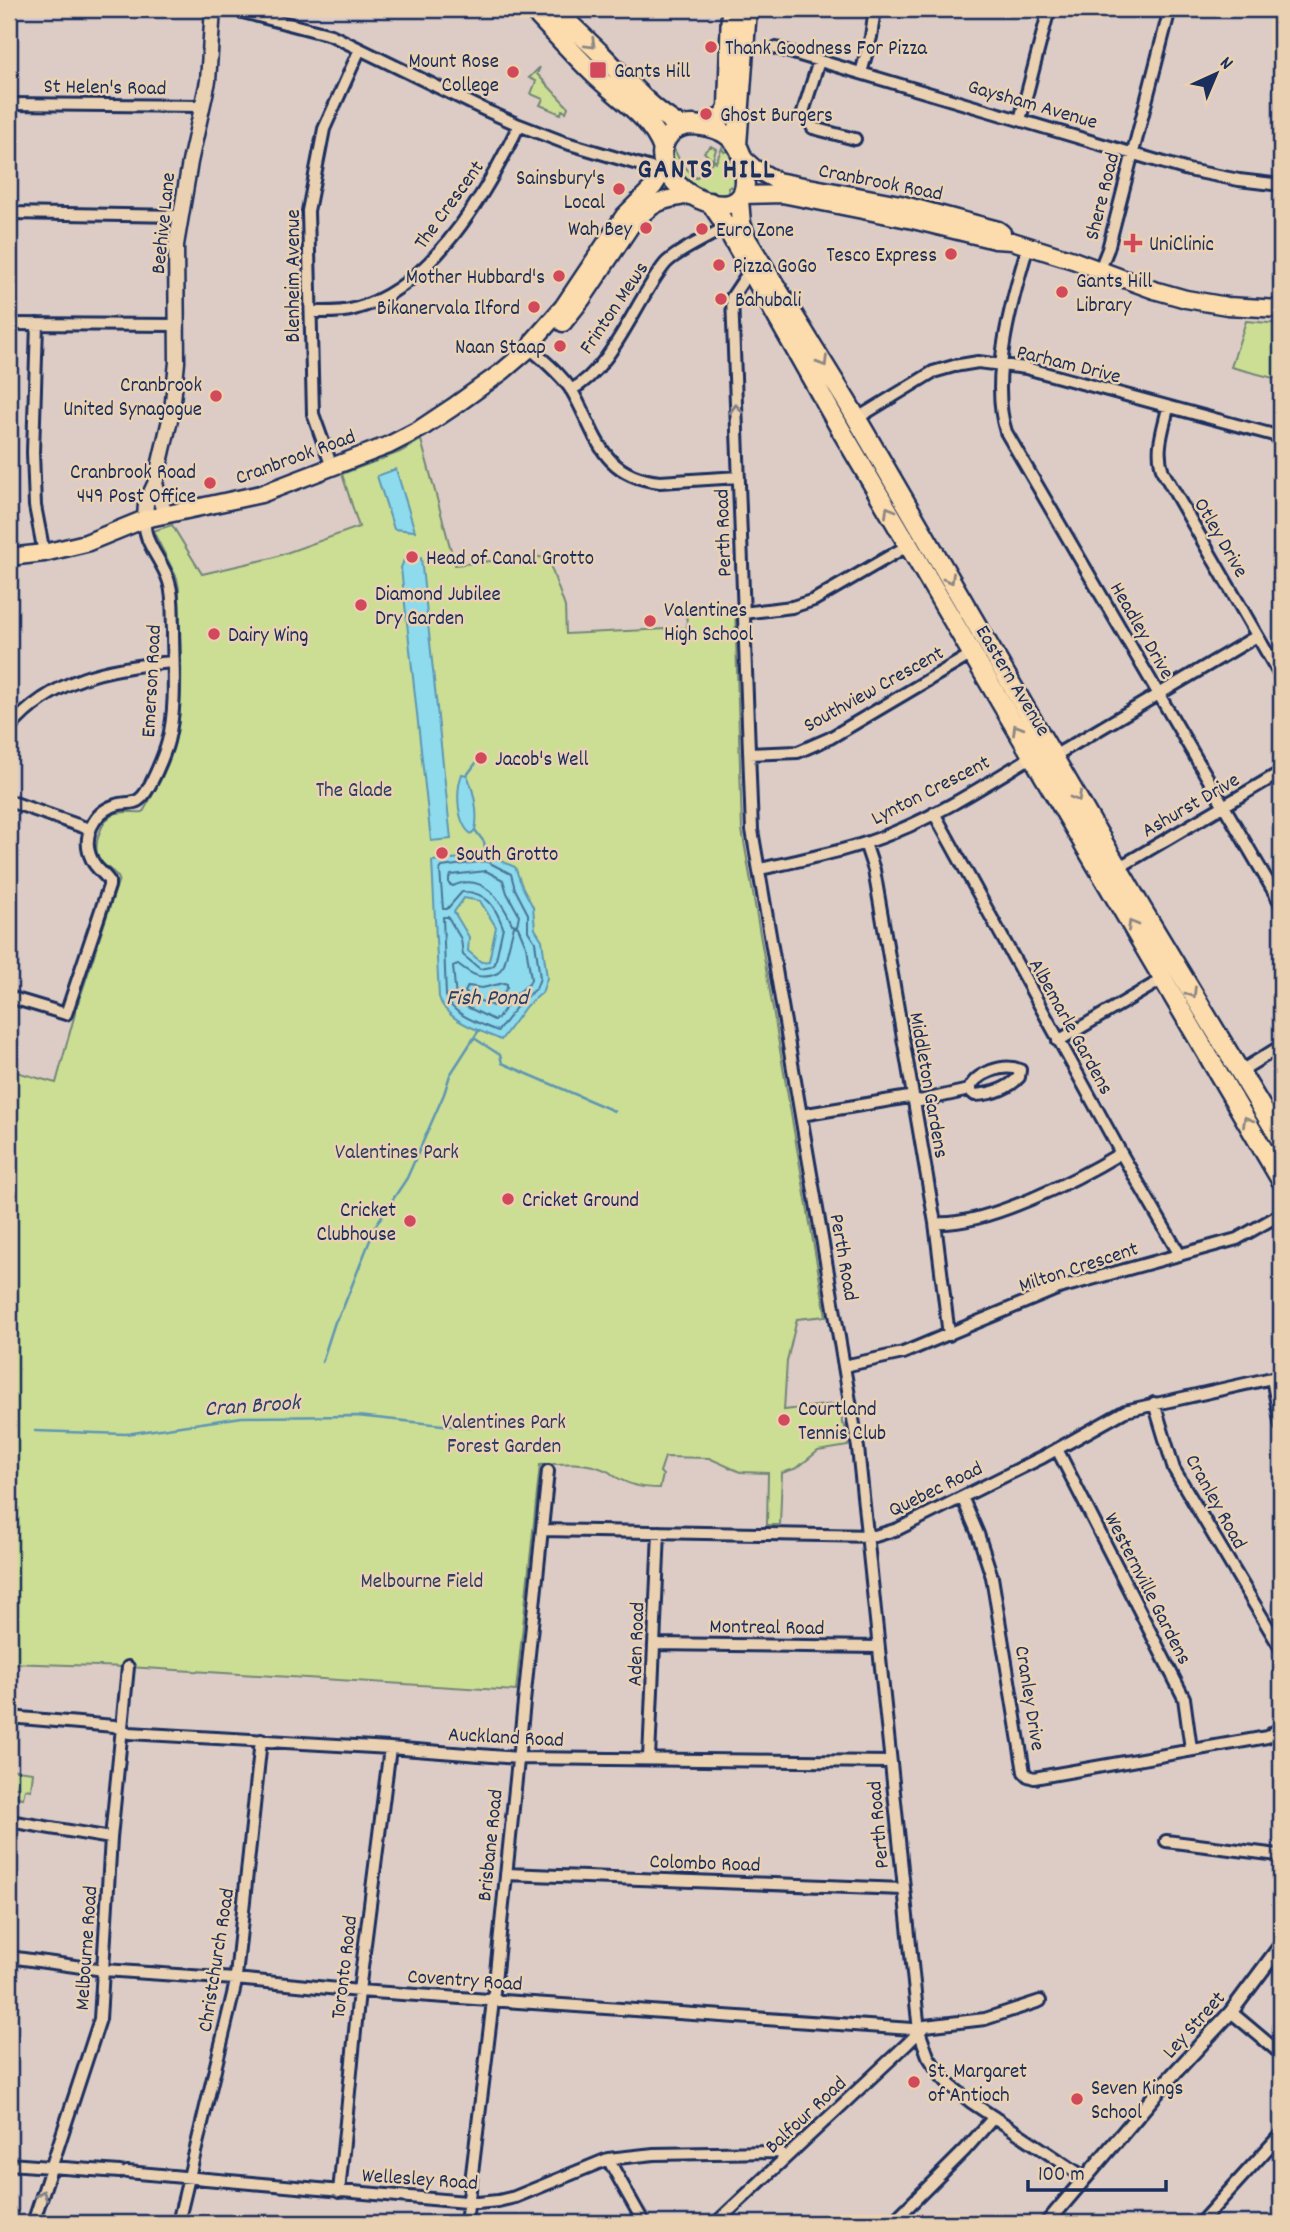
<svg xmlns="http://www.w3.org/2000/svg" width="1290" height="2232" font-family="Dekko,sans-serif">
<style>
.green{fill:#cbde93;stroke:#738678;stroke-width:2}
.water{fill:#8ddbec;stroke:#5f96b3;stroke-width:2;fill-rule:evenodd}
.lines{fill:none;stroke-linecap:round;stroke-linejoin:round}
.shore{stroke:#497497;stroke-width:2}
.stream{stroke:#5f96b3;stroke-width:2.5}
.minor-casing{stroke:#1b2f5e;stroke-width:16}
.tertiary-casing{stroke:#1b2f5e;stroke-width:18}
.secondary-casing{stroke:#1b2f5e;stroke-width:19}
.primary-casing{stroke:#1b2f5e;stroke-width:21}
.trunk-casing{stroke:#1b2f5e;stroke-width:23}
.minor{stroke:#ead1b2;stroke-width:10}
.tertiary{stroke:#ead1b2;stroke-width:12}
.secondary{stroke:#ead1b2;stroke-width:14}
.primary{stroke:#fcdcac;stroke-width:16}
.trunk{stroke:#fcdcac;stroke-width:18}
.oneway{stroke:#8c8685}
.oneway2{stroke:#828088}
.poi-dot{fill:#d1495b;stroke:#ead1b2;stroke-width:2.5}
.labels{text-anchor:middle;stroke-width:5;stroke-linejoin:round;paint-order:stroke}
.poi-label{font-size:21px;fill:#1b2f5e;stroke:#ead1b2;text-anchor:start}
.street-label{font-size:21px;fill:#1b2f5e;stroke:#ead1b2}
.park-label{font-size:21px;fill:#2d4063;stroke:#ead1b2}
.water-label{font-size:23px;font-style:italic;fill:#26406c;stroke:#ead1b2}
.district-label{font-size:28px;font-weight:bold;letter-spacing:2px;fill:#1b2f5e;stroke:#ead1b2}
</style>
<rect width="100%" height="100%" fill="#dcccc5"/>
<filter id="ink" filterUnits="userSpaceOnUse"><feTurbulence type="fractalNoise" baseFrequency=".0143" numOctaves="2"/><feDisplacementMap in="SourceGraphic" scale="14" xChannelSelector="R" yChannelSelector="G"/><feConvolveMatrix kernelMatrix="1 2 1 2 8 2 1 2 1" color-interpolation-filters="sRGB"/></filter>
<g filter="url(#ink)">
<!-- green -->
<path class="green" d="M540,67L537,74L568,107L566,112L562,110L561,114L540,105L543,99L531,94L536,81L529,78Z
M711,146L716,149L713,159L716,162L722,148L724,152L727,151L731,157L729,159C738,171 737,176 734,189L731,186L728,188L729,195L719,197L711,195V193C697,188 666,172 674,149L681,163L678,167L680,169L683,165L696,178L713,161L704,152Z
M1246,321L1281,324V380L1231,367Z
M421,440L455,565L535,556L548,559L565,607L566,634L687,628L686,607L734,604L735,606L742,830L826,1316L797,1319L787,1361L784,1410L841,1403L842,1424L845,1426L848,1446L818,1451L797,1468L782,1473L780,1525H767L768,1473L740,1472L709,1458L665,1457L660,1472L663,1475L660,1488C643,1488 631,1486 616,1477C613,1476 611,1472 607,1471C587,1461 561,1463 540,1465L516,1691L128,1667L9,1663V1070L56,1083L76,1010L119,879C115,870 104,868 99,859C92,846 101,820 114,814C123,810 134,813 143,812C154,792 167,771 173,749C187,703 179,637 179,589L177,578L153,531L172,525L202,574L272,558L359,527L342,474L400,452Z
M9,1769L33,1772L31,1790L25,1789L23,1798L17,1797L18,1787L10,1786L9,1791Z"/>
<!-- water -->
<path class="water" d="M396,469L415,531L394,529L377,476Z
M421,558L451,839L431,841L401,568L404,560Z
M462,774L467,775C474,791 479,814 475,830L471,834C456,822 456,790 462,774Z
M490,851L492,857H498L503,862L515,867L522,886L533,907L535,929L542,940L547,978L542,993L526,1006L501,1040C480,1030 446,1022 439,997L432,861L481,856L482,852ZM464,898L480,901L496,927L489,961L481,962L468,951L469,937L454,912Z"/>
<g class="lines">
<!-- shore -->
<path class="shore" d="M486,861L511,874L515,889L528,914V931L535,942L540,978L536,989L521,1001L498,1031C481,1024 451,1015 446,996L443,917H448L461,939L463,955L480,969L491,967L495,964L503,927C495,906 486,891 462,892L447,909H443L440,870L442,867Z
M486,871L503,880L507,893L519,915L517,925L512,924C502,900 482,872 453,886L449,884V878L451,875Z
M514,926L518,927L526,946L531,979L529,984L514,996L498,1018L494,1020L465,1006L456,999L453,966L458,964C472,975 481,981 498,973L504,965Z
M504,983L507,984V988L493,1006L471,997L465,992L468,986L482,988Z"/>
<!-- stream -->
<path class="stream" d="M480,760L481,758
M467,775L476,763
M475,830L484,842L486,852
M443,856L444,860
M474,1038L500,1055L502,1063L614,1111
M322,1362L335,1322L343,1308L376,1225L407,1178L444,1094L450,1075L479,1030
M35,1431L126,1434L242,1417L357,1416L471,1428"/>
<!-- minor casing -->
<g class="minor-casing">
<path id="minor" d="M231,9L331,35L485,110L519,125L563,142L668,173
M776,48L1188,170L1239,180L1281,185
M819,61L803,112L813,128L855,139
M861,73L871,37L875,9
M9,104L202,106
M1020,120L1049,9
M9,213L180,216
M1028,246C1012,299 989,379 1006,432L1281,904
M1100,269L1108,249L1170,9
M750,270L732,297L752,830L858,1448L919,2031L928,2056L941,2076L951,2086L971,2102L1084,2177
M311,312C325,312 341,313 354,309C432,289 487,192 519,125
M9,324L178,325
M37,324L33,452L35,506L44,553
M530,348C545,362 561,374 572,391C597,434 600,476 660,482L739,477
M571,390C614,367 635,301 665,264C675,252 711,236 726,227
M1168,408C1163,430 1155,450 1163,472L1281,677
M856,419L933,372L954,366L978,362L1026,368L1281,437
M332,467L313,414L308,211L324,129L360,49
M743,613L792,607L814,600L909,545
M9,729C52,678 110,667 173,662
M749,754L798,752L830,738L972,654
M1054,756L1257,636
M9,801L89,829
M934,813L1121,1153L1180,1255
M865,843L874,870L935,1223L949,1335
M1118,868L1281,772
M760,869C805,859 853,850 895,832C944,812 988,783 1033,756
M9,997L66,1014L109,886V881C104,873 96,869 92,860C81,838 93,812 116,805C124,802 135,805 141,798C150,790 165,753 168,741C177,706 173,665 173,629C172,614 174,597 169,582C163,560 142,543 145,519
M1058,1041L1163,979
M1239,1072L1281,1046
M801,1115L909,1097L920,1101L969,1090L975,1095C991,1094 1008,1089 1019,1077L1020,1070C1004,1063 975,1073 969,1090
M935,1223C985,1227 1078,1179 1121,1153
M844,1366L903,1353L1059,1288L1237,1239L1281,1214
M1272,1378L1281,1426
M1154,1403L1174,1469L1281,1649
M1057,1449L1184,1698L1191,1749
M962,1497L978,1534L992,1577L1024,1772L1028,1776L1034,1778L1267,1737L1281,1727
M542,1530L875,1536L898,1529L1043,1457L1125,1411L1281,1376
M654,1644L878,1647
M9,1717L114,1726L129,1733L390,1748L518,1758L891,1762
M649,1758L659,1532
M9,1821L111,1838
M1166,1841L1278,1855L1281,1857
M506,1874L903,1889
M9,1957L104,1970L235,1979L359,1991L912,2029L919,2031
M1231,2012L1281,2054
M608,2159L644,2223
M9,2164L120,2172
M127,2172L477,2203L498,2201L515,2197L608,2159L654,2154L778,2152L786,2157
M339,2192L359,1991L390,1748
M33,2223L100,2019L111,1838L128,1667
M178,2223L235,1986L261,1740
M466,2223L493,2001L548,1471
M716,2223L907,2044L925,2026L985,2019L1040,2001
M892,2223L965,2150L994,2117
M1200,2223L1281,2134"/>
</g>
<!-- tertiary casing -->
<g class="tertiary-casing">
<path id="tertiary" d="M1047,2223L1167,2081L1231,2012L1281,1945"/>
</g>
<!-- secondary casing -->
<g class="secondary-casing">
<path id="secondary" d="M155,484L165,514
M145,519L146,503L155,484L172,411L177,362L176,245L190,162L208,81L213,9"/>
</g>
<!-- primary casing -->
<g class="primary-casing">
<path id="primary" d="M744,159L754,168L777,181L900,204L998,230L1002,233
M743,195L782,194L913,220L995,240L1012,241L1073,260L1154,290L1186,299L1227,306L1281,309
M563,323L582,299L632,224C653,202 662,199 692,195
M9,557L44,553L86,543L145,519L261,494L389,445L420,429L453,407L503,371L530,348L534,340L563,307L624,216L654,186L665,169"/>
</g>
<!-- trunk casing -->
<g class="trunk-casing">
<path id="trunk" d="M532,9C553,31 574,55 596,76C620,99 651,117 663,149
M555,9C570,25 587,40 602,55C628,81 648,108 680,126
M693,125C712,126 730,131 739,149C744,159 745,168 745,180C747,234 648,189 664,144C669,131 680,125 693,125Z
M704,126L722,117L728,108L731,9
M737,145L747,9
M739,200L741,223L747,240L847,402L1142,909L1281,1140
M710,202L721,218L841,430L1281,1180"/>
</g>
<!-- minor -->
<use href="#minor" class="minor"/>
<!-- tertiary -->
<use href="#tertiary" class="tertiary"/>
<!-- secondary -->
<use href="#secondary" class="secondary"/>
<!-- primary -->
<use href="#primary" class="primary"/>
<!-- trunk -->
<use href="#trunk" class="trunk"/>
</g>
<!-- one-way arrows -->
<defs><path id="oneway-chevron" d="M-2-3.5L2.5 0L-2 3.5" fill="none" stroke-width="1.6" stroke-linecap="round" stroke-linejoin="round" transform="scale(1.75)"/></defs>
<g class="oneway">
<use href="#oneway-chevron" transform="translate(591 44) rotate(44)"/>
<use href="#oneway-chevron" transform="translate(823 362) rotate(59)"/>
<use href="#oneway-chevron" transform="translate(889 511) rotate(-120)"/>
<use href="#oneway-chevron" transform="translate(950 579) rotate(60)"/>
<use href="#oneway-chevron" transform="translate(1017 729) rotate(-121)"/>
<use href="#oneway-chevron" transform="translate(1077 797) rotate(60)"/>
<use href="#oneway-chevron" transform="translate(1132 925) rotate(-120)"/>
<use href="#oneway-chevron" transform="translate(1192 993) rotate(59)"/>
<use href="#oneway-chevron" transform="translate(1247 1121) rotate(-120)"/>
</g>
<g class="oneway2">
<use href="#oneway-chevron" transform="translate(736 409) rotate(-92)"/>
<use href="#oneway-chevron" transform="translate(42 2195) rotate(-72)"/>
</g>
</g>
<!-- markers -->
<g class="poi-dot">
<circle cx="711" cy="47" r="7"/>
<rect x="589" y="61" width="18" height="18" rx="3.5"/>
<circle cx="513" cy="72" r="7"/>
<circle cx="706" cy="114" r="7"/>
<circle cx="619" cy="189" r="7"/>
<circle cx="646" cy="228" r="7"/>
<circle cx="702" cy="229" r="7"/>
<path d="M1129.5 232.5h7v7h7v7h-7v7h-7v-7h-7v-7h7z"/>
<circle cx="951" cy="254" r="7"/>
<circle cx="719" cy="265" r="7"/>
<circle cx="559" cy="276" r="7"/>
<circle cx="1062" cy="292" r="7"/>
<circle cx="721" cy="299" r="7"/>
<circle cx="534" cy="307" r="7"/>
<circle cx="560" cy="346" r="7"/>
<circle cx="216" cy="396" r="7"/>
<circle cx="210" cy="483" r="7"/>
<circle cx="412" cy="557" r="7"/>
<circle cx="361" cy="605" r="7"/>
<circle cx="650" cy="621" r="7"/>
<circle cx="214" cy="634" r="7"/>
<circle cx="481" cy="758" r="7"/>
<circle cx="442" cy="853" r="7"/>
<circle cx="508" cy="1199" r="7"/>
<circle cx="410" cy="1221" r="7"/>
<circle cx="784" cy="1420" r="7"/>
<circle cx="914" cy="2082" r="7"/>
<circle cx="1077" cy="2099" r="7"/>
</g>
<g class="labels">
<!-- poi labels -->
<g class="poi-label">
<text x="725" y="54">Thank Goodness For Pizza</text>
<text x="499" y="67" text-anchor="end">Mount Rose<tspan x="499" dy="24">College</tspan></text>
<text x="614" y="77">Gants Hill</text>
<text x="720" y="121">Ghost Burgers</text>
<text x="605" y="184" text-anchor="end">Sainsbury's<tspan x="605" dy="24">Local</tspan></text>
<text x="632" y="235" text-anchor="end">Wah Bey</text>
<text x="716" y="236">Euro Zone</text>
<text x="1149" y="250">UniClinic</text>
<text x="937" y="261" text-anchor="end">Tesco Express</text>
<text x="733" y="272">Pizza GoGo</text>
<text x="545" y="283" text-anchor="end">Mother Hubbard's</text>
<text x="1076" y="287">Gants Hill<tspan x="1076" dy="24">Library</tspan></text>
<text x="735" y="306">Bahubali</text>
<text x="520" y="314" text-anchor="end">Bikanervala Ilford</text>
<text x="546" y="353" text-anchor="end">Naan Staap</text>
<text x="202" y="391" text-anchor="end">Cranbrook<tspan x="202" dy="24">United Synagogue</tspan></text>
<text x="196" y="478" text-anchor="end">Cranbrook Road<tspan x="196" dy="24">449 Post Office</tspan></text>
<text x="426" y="564">Head of Canal Grotto</text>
<text x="375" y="600">Diamond Jubilee<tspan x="375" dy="24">Dry Garden</tspan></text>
<text x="664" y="616">Valentines<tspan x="664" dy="24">High School</tspan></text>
<text x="228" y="641">Dairy Wing</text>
<text x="495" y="765">Jacob's Well</text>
<text x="456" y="860">South Grotto</text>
<text x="522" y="1206">Cricket Ground</text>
<text x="396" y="1216" text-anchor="end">Cricket<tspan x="396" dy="24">Clubhouse</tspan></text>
<text x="798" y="1415">Courtland<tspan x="798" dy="24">Tennis Club</tspan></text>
<text x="928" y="2077">St. Margaret<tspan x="928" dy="24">of Antioch</tspan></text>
<text x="1091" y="2094">Seven Kings<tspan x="1091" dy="24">School</tspan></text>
</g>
<!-- street labels -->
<g class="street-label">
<text transform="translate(105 86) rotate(1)" y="7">St Helen's Road</text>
<text transform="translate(1033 103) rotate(16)" y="7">Gaysham Avenue</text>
<text transform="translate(881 181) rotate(11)" y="7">Cranbrook Road</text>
<text transform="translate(1101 196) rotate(-76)" y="7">Shere Road</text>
<text transform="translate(448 204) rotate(-54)" y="7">The Crescent</text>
<text transform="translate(162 223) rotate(-84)" y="7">Beehive Lane</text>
<text transform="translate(292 276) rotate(-90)" y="7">Blenheim Avenue</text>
<text transform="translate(613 307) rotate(-56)" y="7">Frinton Mews</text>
<text transform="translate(1069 363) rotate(14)" y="7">Parham Drive</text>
<text transform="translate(295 456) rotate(-20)" y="7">Cranbrook Road</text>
<text transform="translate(722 533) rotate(-92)" y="7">Perth Road</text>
<text transform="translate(1222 537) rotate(60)" y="7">Otley Drive</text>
<text transform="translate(1143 630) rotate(60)" y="7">Headley Drive</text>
<text transform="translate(1014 680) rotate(59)" y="7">Eastern Avenue</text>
<text transform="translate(150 681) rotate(-87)" y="7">Emerson Road</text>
<text transform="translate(873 688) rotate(-29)" y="7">Southview Crescent</text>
<text transform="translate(930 789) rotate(-27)" y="7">Lynton Crescent</text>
<text transform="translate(1190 804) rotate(-30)" y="7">Ashurst Drive</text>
<text transform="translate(1072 1026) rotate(61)" y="7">Albemarle Gardens</text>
<text transform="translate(930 1085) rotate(80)" y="7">Middleton Gardens</text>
<text transform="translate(845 1257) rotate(80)" y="7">Perth Road</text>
<text transform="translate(1078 1266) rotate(-18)" y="7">Milton Crescent</text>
<text transform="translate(935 1488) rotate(-26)" y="7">Quebec Road</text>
<text transform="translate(1217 1501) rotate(61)" y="7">Cranley Road</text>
<text transform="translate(1149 1588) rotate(63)" y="7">Westernville Gardens</text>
<text transform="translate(767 1626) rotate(1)" y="7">Montreal Road</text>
<text transform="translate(635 1644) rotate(-88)" y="7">Aden Road</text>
<text transform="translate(1031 1698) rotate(81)" y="7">Cranley Drive</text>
<text transform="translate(506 1736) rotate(3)" y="7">Auckland Road</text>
<text transform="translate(877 1825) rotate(-95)" y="7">Perth Road</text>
<text transform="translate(489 1845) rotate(-84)" y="7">Brisbane Road</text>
<text transform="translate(705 1862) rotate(2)" y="7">Colombo Road</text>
<text transform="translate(85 1948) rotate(-86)" y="7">Melbourne Road</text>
<text transform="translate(215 1960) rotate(-81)" y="7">Christchurch Road</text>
<text transform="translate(343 1967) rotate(-83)" y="7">Toronto Road</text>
<text transform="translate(465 1979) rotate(4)" y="7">Coventry Road</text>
<text transform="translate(1193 2024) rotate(-48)" y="7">Ley Street</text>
<text transform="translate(805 2114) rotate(-43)" y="7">Balfour Road</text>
<text transform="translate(420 2178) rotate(4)" y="7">Wellesley Road</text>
</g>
<!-- park labels -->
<g class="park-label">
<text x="354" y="796">The Glade</text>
<text x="397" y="1158">Valentines Park</text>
<text x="504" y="1428">Valentines Park<tspan x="504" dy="24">Forest Garden</tspan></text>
<text x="422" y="1587">Melbourne Field</text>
</g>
<!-- water labels -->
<g class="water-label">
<text x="487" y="1004">Fish Pond</text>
<text transform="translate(252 1404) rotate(-4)" y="8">Cran Brook</text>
</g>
<!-- district labels -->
<g class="district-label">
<text x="707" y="177">GANTS HILL</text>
</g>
</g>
<!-- margin -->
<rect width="1290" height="2232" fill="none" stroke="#ead1b2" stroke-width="35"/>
<rect x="18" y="18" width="1255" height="2197" fill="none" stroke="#1b2f5e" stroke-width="2.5" filter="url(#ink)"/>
<!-- north arrow -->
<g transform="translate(1216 74) rotate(44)" stroke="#ead1b2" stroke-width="5" paint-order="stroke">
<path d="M0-5L12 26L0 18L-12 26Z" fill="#1b2f5e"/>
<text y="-10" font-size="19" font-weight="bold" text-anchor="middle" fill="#1b2f5e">N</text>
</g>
<!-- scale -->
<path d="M1028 2180v10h138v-10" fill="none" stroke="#1b2f5e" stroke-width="3.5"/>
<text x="1038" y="2180" font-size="21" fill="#1b2f5e" stroke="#ead1b2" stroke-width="5" paint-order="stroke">100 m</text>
</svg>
